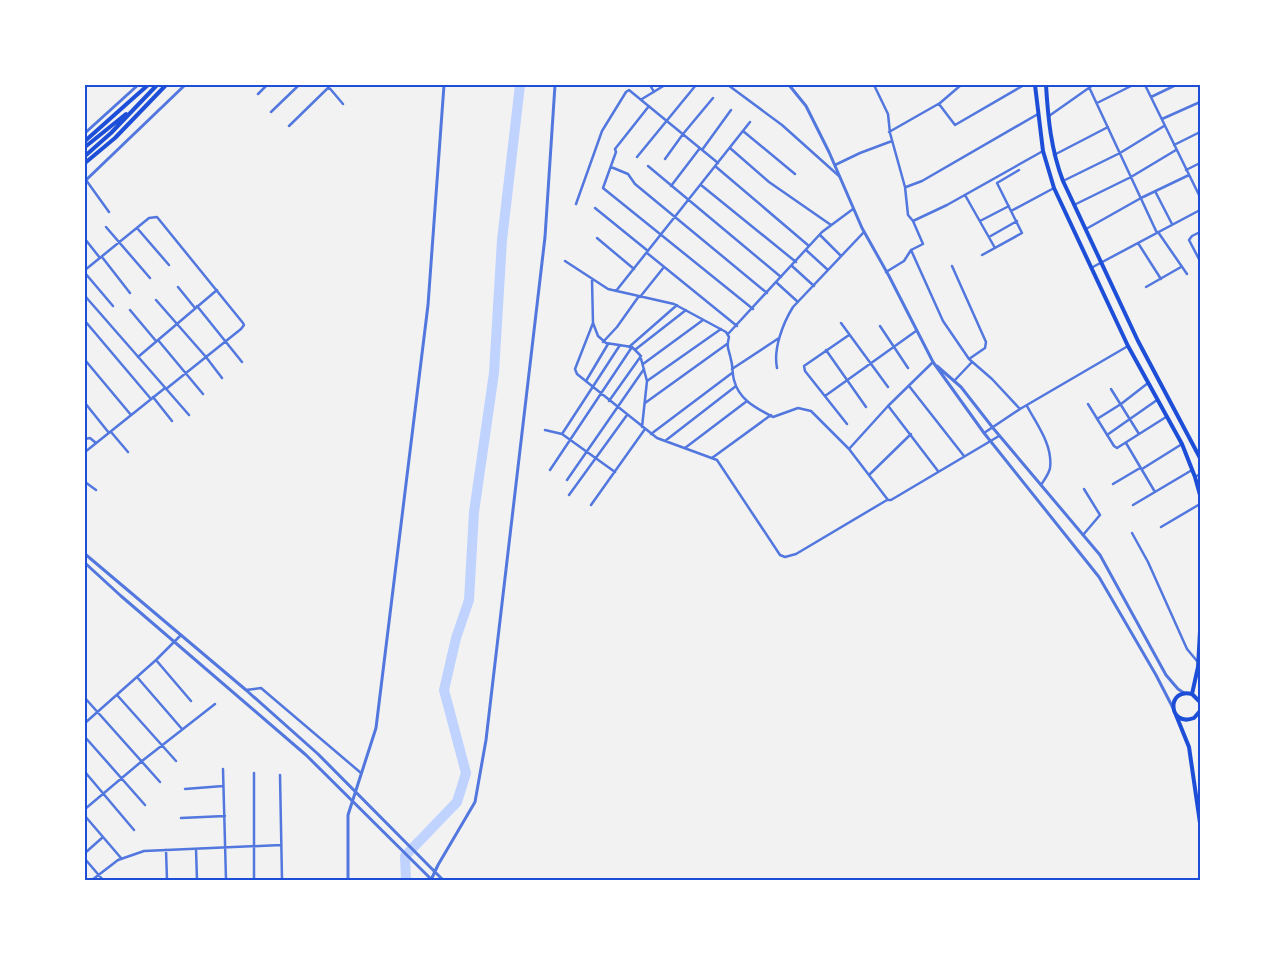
<svg xmlns="http://www.w3.org/2000/svg" width="1285" height="965" font-family="Montserrat,sans-serif">
<style>
.lines{fill:none;stroke-linecap:round;stroke-linejoin:round}
.river{stroke:#bfd3fe;stroke-width:10}
.minor{stroke:#5277de;stroke-width:2.5}
.tertiary{stroke:#5277de;stroke-width:3}
.secondary{stroke:#1d4ed8;stroke-width:4}
.primary{stroke:#1d4ed8;stroke-width:4}
.neatline{fill:none;stroke:#1d4ed8;stroke-width:2}
</style>
<rect width="100%" height="100%" fill="#f2f2f2"/>
<g class="lines">
<!-- river -->
<path class="river" d="M406,880L405,856L457,802L466,773L444,690L456,638L469,600L474,512L494,373L502,240L520,85"/>
<!-- minor -->
<path class="minor" d="M327,85L343,104
M650,85L654,92
M728,85L782,125L839,176
M874,85L888,114L890,133L905,187L908,215L913,221L923,244L911,250L943,321L969,359L992,379L1020,409
M1145,85L1200,197
M1089,87L1157,233
M258,94L267,85
M1151,97L1176,85
M642,99L665,85
M1097,103L1133,85
M939,104L955,125L1024,85
M649,106L615,149L616,152L603,188L753,309
M271,112L299,85
M1049,116L1093,85
M1162,119L1200,102
M289,126L331,85
M743,131L795,174
M889,132L940,103L961,85
M1174,145L1200,132
M730,148L769,182L831,225
M702,150L731,110
M1054,155L1108,127
M637,157L696,85
M665,159L683,134L713,98
M835,165L860,153L892,141
M648,166L781,277
M715,166L809,246
M611,167L628,174L635,184L767,293
M1186,170L1200,163
M86,180L109,212
M1063,181L1120,153L1164,126
M701,185L796,262
M671,186L700,148
M906,187L922,181L1038,114
M1155,191L1172,224
M965,195L995,248
M576,204L602,131L626,92L629,90L718,163
M1074,205L1131,177L1176,150
M595,208L648,251
M1011,211L1054,188
M913,221L947,205L1043,151
M980,221L1009,206
M106,227L150,278
M137,228L169,265
M1086,229L1141,198L1189,175
M1158,232L1187,274
M1200,232L1192,236L1189,240L1200,261
M820,235L841,256
M989,237L1017,221
M597,238L634,269
M85,239L100,258
M1138,243L1161,279
M806,250L828,270
M647,253L737,326
M982,255L1022,233L997,183L1019,170
M102,257L130,293
M565,261L608,289L674,304L726,332L729,337C726,348 729,349 731,360C733,366 732,373 734,380C739,400 756,408 773,417L798,408L811,411L849,449L888,500H891L999,436
M792,266L814,286
M952,266L986,342L985,348L969,359
M1091,268L1200,210
M85,270L149,218L157,217L243,323L244,325L241,329L166,389
M886,272L904,261L911,250
M85,273L113,306
M592,280L593,323L598,336L606,343L632,347L640,355L647,381L642,427
M777,283L798,302
M178,287L195,308
M1146,287L1181,267
M616,291L750,122
M85,296L189,415
M640,297L664,267
M156,300L206,357L222,378
M197,306L242,362
M130,310L156,341
M85,321L151,399
M593,323L575,369L577,374L657,438L717,460L780,555L785,557L796,554L887,500
M841,323L888,387
M880,326L908,368
M728,334L822,232L853,209
M158,340L203,394
M603,342L617,327L639,296
M629,347L677,305
M636,349L686,310
M826,350L866,407
M138,357L217,290
M85,360L131,415
M643,364L703,320
M777,368C773,349 783,323 793,307L864,232
M732,369L779,338
M586,381L608,344
M647,381L721,329
M954,381L972,362
M909,386L964,456
M1111,389L1139,434
M825,396L916,331
M153,397L172,421
M609,401L641,356
M85,403L109,433
M645,403L727,344
M1088,404L1114,446L1117,448L1166,417
M1027,406C1037,425 1053,445 1050,468C1049,474 1044,480 1041,485
M889,407L938,471
M1097,419L1121,404L1148,383
M847,424L805,371L804,366L849,335
M545,430L562,434L615,472
M111,432L128,452
M984,433L1020,409L1128,346
M562,434L620,345
M651,434L732,373
M1107,435L1157,400
M85,439L90,438L96,443
M665,441L736,386
M1126,443L1155,492
M685,448L747,401
M849,449L888,406L933,362
M85,452L165,388
M712,458L771,415
M1142,469L1182,444
M550,470L632,347
M869,475L911,434
M1195,477L1200,474
M567,480L644,369
M85,482L96,490
M1113,484L1140,468
M569,495L627,415
M591,505L645,429
M1133,505L1192,470
M1161,527L1200,504
M1132,533L1148,562L1187,649L1197,661
M1083,535L1100,515L1084,489
M156,660L191,701
M137,677L182,729
M246,690L261,688L361,773
M117,695L176,761
M85,698L160,782
M85,723L156,660L181,635
M85,737L145,805
M223,769L226,880
M85,772L134,830
M254,773V880
M280,775L282,880
M185,789L223,786
M85,809L142,761L215,704
M85,816L121,858
M181,818L225,816
M196,849L197,880
M166,850L167,880
M85,853L103,837
M85,859L103,880
M92,880L118,860L144,851L281,845"/>
<!-- tertiary -->
<path class="tertiary" d="M789,85L806,106L829,152L862,228L889,276L933,362L984,433L1099,577L1156,675L1173,708
M85,133L138,85
M85,181L185,85
M937,366L961,387L993,428L1100,555L1166,675L1178,689L1184,693
M85,554L246,690L318,754L443,880
M85,563L121,596L306,755L432,880
M348,880V815L376,728L428,305L444,85
M431,880L438,865L475,802L486,740L545,237L555,85"/>
<!-- secondary -->
<path class="secondary" d="M1035,85L1043,151L1054,188L1128,346L1182,444L1195,477L1200,495
M1046,85C1048,118 1051,150 1063,181L1138,341L1200,458
M85,147L126,114
M85,156L111,133L157,85
M1192,694L1198,667L1200,631
M1200,702L1192,694C1166,687 1168,728 1194,718L1200,711
M1176,715L1189,747L1200,823"/>
<!-- primary -->
<path class="primary" d="M85,141L148,85
M85,163L115,138L166,85"/>
</g>
<!-- border -->
<rect width="1285" height="965" fill="none" stroke="#ffffff" stroke-width="172"/>
<rect x="86" y="86" width="1113" height="793" class="neatline"/>
</svg>
